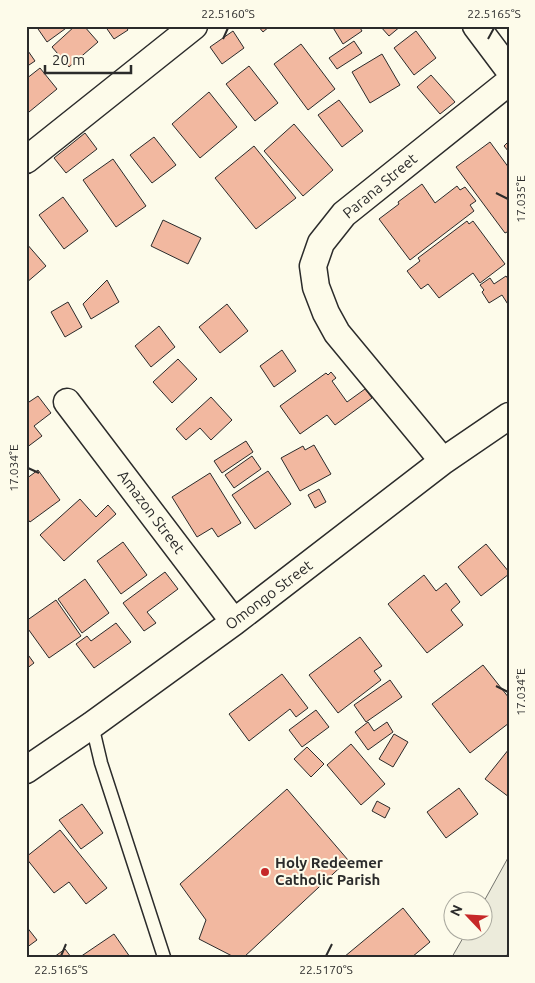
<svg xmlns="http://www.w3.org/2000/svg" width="535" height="983" font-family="Ubuntu,sans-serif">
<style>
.green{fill:#ecebdb;stroke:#74746e}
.building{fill:#f2b8a0;stroke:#2b2b2b}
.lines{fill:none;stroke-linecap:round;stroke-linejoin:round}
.lane-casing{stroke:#2b2b2b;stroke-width:15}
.street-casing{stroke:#2b2b2b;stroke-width:29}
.lane{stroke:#fdfbea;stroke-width:12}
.street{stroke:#fdfbea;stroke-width:26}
.ticks{fill:none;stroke:#2b2b2b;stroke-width:2}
.poi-dot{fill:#c62828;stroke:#fdfbea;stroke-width:2}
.labels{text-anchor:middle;stroke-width:4;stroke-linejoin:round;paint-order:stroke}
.street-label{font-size:15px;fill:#2b2b2b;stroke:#fdfbea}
.poi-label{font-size:15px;font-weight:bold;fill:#2b2b2b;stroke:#fdfbea;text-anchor:start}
.neatline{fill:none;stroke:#2b2b2b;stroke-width:2}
.ticks-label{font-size:12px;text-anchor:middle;fill:#2b2b2b}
</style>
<rect width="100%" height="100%" fill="#fdfbea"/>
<!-- green -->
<path class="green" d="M509,856V951L506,957H452L467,931L482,930L483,903Z"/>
<!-- building -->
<path class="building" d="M36,26H69L47,42Z
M75,26H84L98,42L69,67L52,47Z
M105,26H125L128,30L114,39Z
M258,26H270L263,32Z
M332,26H359L362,31L343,44Z
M380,26H401L389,36Z
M233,31L244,48L222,64L210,47Z
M416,31L436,58L414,75L394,48Z
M354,41L362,53L337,69L329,58Z
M301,44L335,89L308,110L274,64Z
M26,48L35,61L26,67Z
M382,54L400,85L370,103L352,72Z
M249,66L278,103L255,121L226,84Z
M40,68L57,89L29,112L26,110V79Z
M431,75L455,102L440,114L417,87Z
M209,92L237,127L200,158L172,124Z
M339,100L363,131L342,147L318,115Z
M294,124L333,170L303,196L264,151Z
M85,133L97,149L66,173L54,158Z
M154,137L176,165L152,183L130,155Z
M509,141V152L504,146Z
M490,142L509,168V231L505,233L456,167Z
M254,146L296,198L256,229L215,178Z
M113,159L146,206L116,227L83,180Z
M422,184L435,203L457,186L460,190L465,187L476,201L470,205L474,211L410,260L379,219L399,204L398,202Z
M63,197L88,231L64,249L39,215Z
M163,220L201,238L188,264L151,246Z
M467,221L469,224L473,221L505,264L480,283L473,273L439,298L428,284L421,289L407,271L420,261L418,258Z
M26,243L46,266L26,283Z
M506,276L509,280V306L502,295L489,303L482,292L484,290L480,285L490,278L494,284Z
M107,280L119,302L91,319L83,304Z
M68,302L82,327L65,337L51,312Z
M227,304L248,331L220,353L199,327Z
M159,326L175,347L151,367L135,346Z
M282,350L296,371L274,387L260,366Z
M178,359L197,379L172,403L153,382Z
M331,372L336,378L332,381L347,402L365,389L372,398L335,425L327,415L300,434L280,406L326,373L328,375Z
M38,396L51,413L34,426L42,436L26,448V404Z
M211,397L232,420L211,440L200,428L186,440L176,429Z
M246,441L253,452L222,473L214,461Z
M314,445L331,474L300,491L281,458L303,446L305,450Z
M252,456L261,469L234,488L225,475Z
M38,470L60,500L30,522L26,517V479Z
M268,471L291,504L255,529L232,495Z
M210,473L241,523L218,537L212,528L197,537L172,497Z
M319,489L326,502L315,508L308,495Z
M80,499L96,517L108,505L116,514L64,561L40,535Z
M123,542L147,575L121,594L97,561Z
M486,544L509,572V574L481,596L458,567Z
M165,572L178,589L147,612L156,623L144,631L123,603Z
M424,575L436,591L446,583L460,602L451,610L463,625L427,653L388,604Z
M85,579L109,613L82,633L58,599Z
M56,600L81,636L49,658L26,626V621Z
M116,623L131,642L94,668L76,644L87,636L91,641Z
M360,637L382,666L374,671L381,680L338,713L309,675Z
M26,652L34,663L26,669Z
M483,665L509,698V723L470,753L432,704Z
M282,674L308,708L296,717L290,709L249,741L229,714Z
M390,680L402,697L366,722L354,705Z
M316,710L329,727L302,747L289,730Z
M368,722L374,731L387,722L393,732L368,750L355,732Z
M394,734L408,742L393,767L379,759Z
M351,744L385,784L361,805L327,765Z
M307,747L324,764L311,777L294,759Z
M509,749V797L485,779Z
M459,788L478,814L446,838L427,812Z
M287,789L348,860L244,957H234L199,939L206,920L180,884Z
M377,801L390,808L385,818L372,811Z
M82,804L103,833L81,849L59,820Z
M60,830L107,888L86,904L69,882L54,893L26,858V857Z
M403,908L430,942L412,957H344Z
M26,926L37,940L26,948Z
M114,934L130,957H80Z
M65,949L71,957H54Z"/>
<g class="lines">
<!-- lane casing -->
<g class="lane-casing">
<path id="lane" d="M92,725L101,763L164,957"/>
</g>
<!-- street casing -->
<g class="street-casing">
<path id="street" d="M476,26L509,70
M26,160L194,26
M67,402L234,622
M443,461L337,333L326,313L316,287L313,266L321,243L344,214L509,82
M26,770L92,725L234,622L443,461L509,416"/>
</g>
<!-- lane -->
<use href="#lane" class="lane"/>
<!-- street -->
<use href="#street" class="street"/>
</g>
<!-- ticks -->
<path class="ticks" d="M223,39L228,28M488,39L494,28M496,193L508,199M28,468L39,473M496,686L508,692M61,956L66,944M326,956L332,944"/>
<!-- markers -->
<circle class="poi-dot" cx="265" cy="872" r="5"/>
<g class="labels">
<!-- street labels -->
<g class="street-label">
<text transform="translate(380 186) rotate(-40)" y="5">Parana Street</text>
<text transform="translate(151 512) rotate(53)" y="5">Amazon Street</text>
<text transform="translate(269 595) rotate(-37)" y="5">Omongo Street</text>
</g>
<!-- poi labels -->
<g class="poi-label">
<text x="275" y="868">Holy Redeemer<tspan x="275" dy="17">Catholic Parish</tspan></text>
</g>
</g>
<!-- border -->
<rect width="535" height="983" fill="none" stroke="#fdfbea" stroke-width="55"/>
<!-- north arrow -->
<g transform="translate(468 916) rotate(295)"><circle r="24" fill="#fdfbea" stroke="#a9a89e"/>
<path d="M0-4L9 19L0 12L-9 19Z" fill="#c62828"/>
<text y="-8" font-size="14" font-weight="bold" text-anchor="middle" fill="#2b2b2b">N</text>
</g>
<!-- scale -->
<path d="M45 65v8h86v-8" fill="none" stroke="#2b2b2b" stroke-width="2.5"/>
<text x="52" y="65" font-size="15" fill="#2b2b2b" stroke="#fdfbea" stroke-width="4" paint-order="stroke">20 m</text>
<rect x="28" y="28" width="480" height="928" class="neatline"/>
<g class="ticks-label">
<text x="228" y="18">22.5160°S</text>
<text x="494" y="18">22.5165°S</text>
<text transform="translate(521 199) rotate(-90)" y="4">17.035°E</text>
<text transform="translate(14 468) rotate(-90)" y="4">17.034°E</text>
<text transform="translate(521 692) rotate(-90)" y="4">17.034°E</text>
<text x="61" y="974">22.5165°S</text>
<text x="326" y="974">22.5170°S</text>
</g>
</svg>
